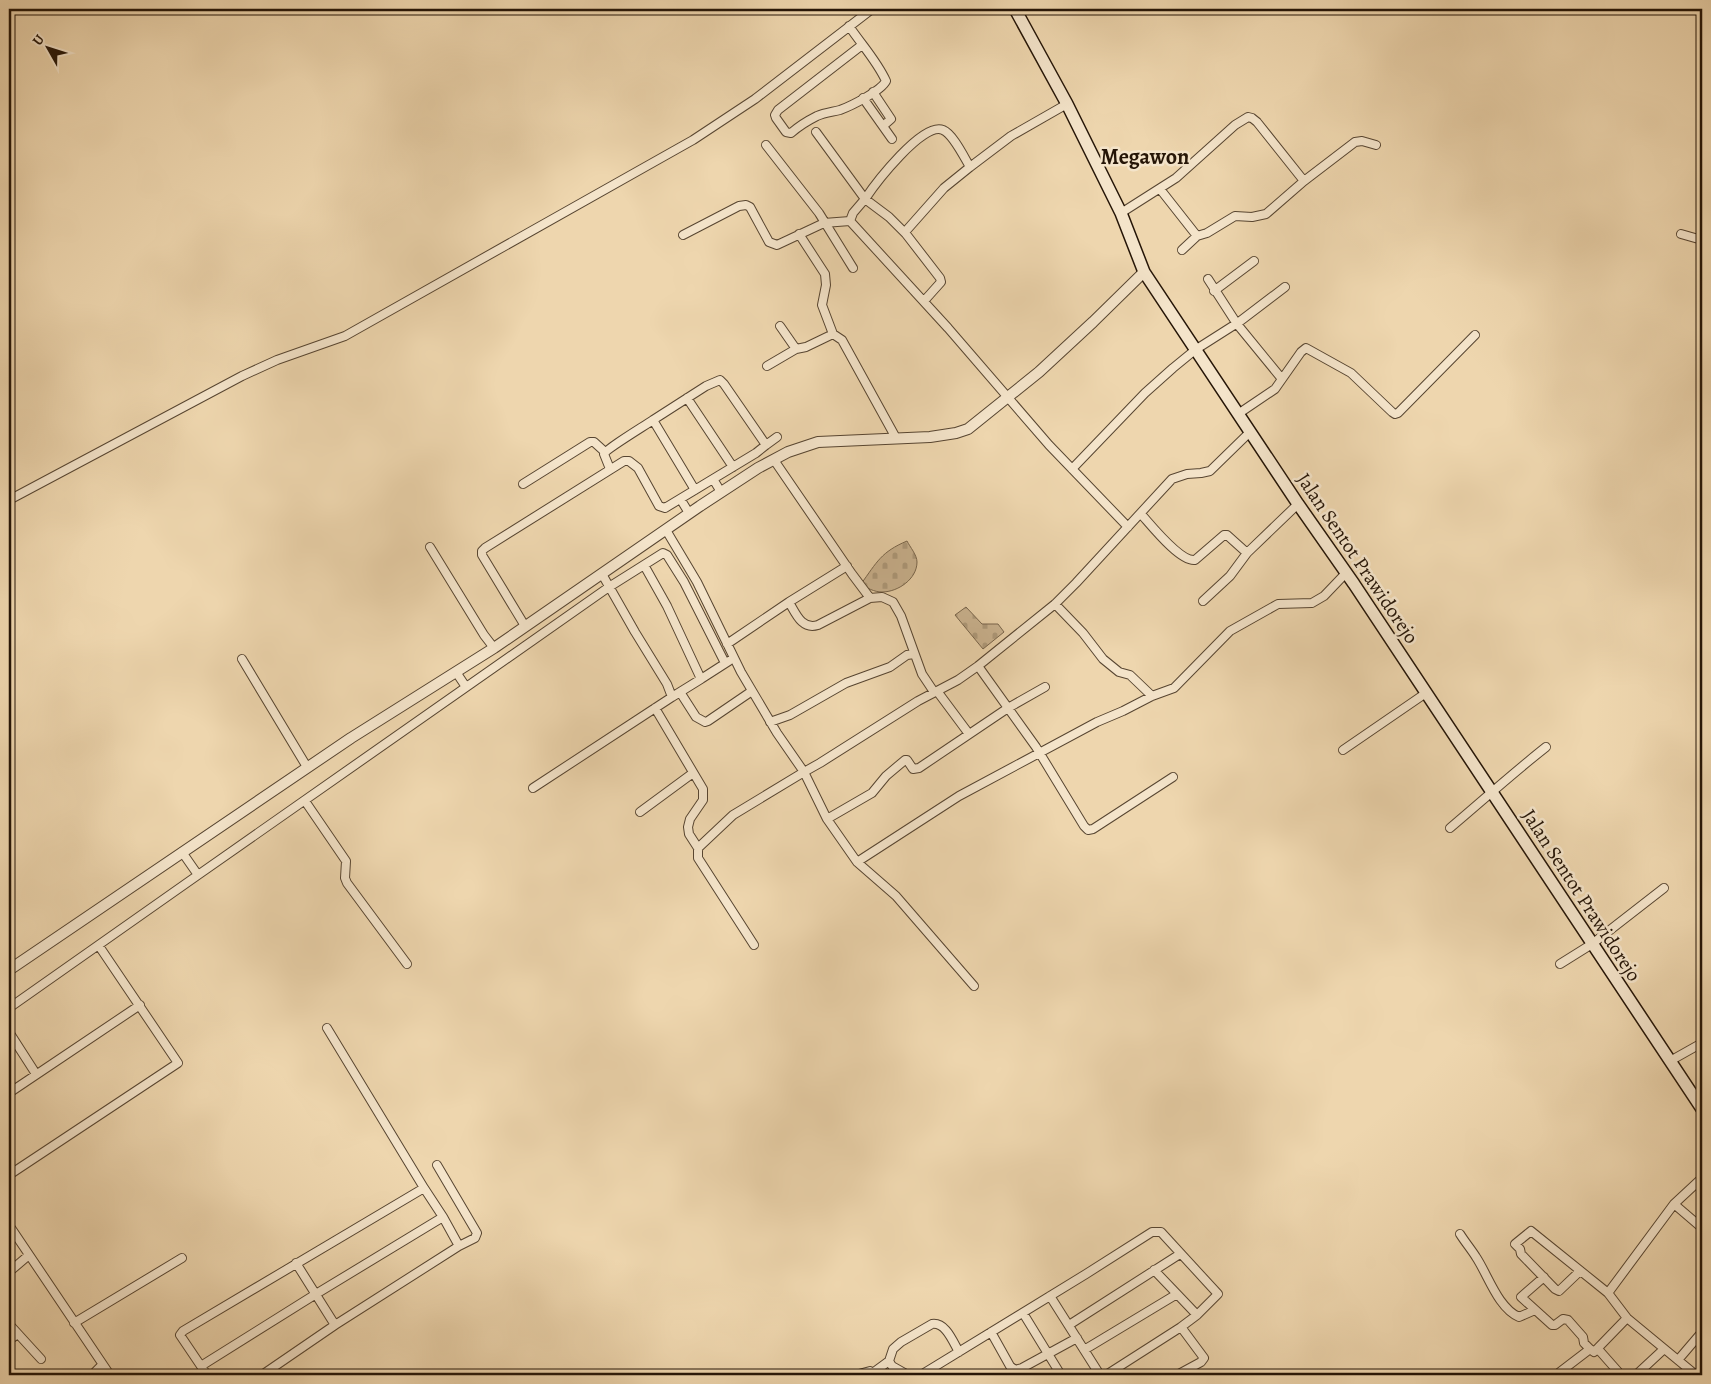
<svg xmlns="http://www.w3.org/2000/svg" width="1711" height="1384" font-family="Alegreya,serif">
<style>
.cemetery{fill:url(#cemetery-stones);stroke:#78654c}
.lines{fill:none;stroke-linecap:round;stroke-linejoin:round}
.minor-casing{stroke:#574531;stroke-width:10}
.tertiary-casing{stroke:#574531;stroke-width:12}
.secondary-casing{stroke:#251507;stroke-width:14}
.minor{stroke:#f4e4ca;stroke-width:8}
.tertiary{stroke:#f4e4ca;stroke-width:10}
.secondary{stroke:#f4e4ca;stroke-width:11}
.labels{text-anchor:middle;stroke-width:5;stroke-linejoin:round;paint-order:stroke}
.street-label{font-size:20px;fill:#251507;stroke:#f4e4ca}
.quarter-label{font-size:22px;font-weight:bold;fill:#251507;stroke:#f4e4ca}
</style>
<defs>
<pattern id="cemetery-stones" width="16" height="16" patternUnits="userSpaceOnUse" patternTransform="scale(1.25)"><rect width="16" height="16" fill="#ccb592"/><path d="M2 7V4a2 2 0 0 1 4 0v3zM10 15v-3a2 2 0 0 1 4 0v3z" fill="#af9b7c"/></pattern>
</defs>
<rect width="100%" height="100%" fill="#eed6ae"/>
<filter id="stains"><feTurbulence type="fractalNoise" baseFrequency=".004" numOctaves="4"/><feColorMatrix values="0 0 0 0 .2 0 0 0 0 .09 0 0 0 0 .02 0 0 0 .5 -.17"/></filter>
<radialGradient id="worn" r=".72"><stop offset=".6" stop-color="#630" stop-opacity="0"/><stop offset="1" stop-color="#630" stop-opacity=".3"/></radialGradient>
<!-- cemetery -->
<path class="cemetery" d="M907,541C910,547 917,555 917,562C917,579 898,592 882,592C874,592 867,588 861,584C877,562 881,552 907,541Z
M966,607L982,624H998L1004,632L983,649L955,615Z"/>
<g class="lines">
<!-- minor casing -->
<g class="minor-casing">
<path id="minor" d="M849,26C861,44 877,61 886,81C881,91 851,106 840,110C832,112 824,113 817,116C807,121 799,126 791,133L786,132L776,118L775,115L778,110L862,45
M873,92L891,119L883,126
M863,98L892,139
M816,132L865,199C875,184 923,121 943,130C953,134 964,157 970,167L1011,136L1067,104
M766,145L819,213L853,268
M1304,181L1355,142L1362,141L1376,145
M1121,213L1176,178L1235,125L1248,117L1252,118L1257,122L1304,181L1266,214L1252,217L1235,216L1207,233L1197,236L1160,189
M850,221L853,213L865,199L889,217L906,234L940,278L941,282L924,301
M905,232L944,188L970,167
M799,234L825,274L826,285L822,305L833,334
M1681,234L1702,240
M683,235L739,206L746,205L750,207L769,242L777,245L824,223L850,221L948,328L1049,445L1128,527
M1182,250L1197,236
M1208,279L1237,324L1282,379
M1214,291L1254,261
M780,326L796,349L806,347L833,334L842,340L896,438
M767,366L796,349
M687,398L733,467
M1238,414L1275,389L1301,352L1306,348L1351,373L1392,412L1395,414L1398,413L1475,335
M766,445L777,437
M774,460L852,574L870,598L882,597L893,602L901,616L922,674L934,692
M610,469L604,454C606,449 646,425 653,420
M1072,469L1145,393L1173,368L1195,350L1239,322L1285,287
M713,479L721,492
M523,484L590,442H594L605,452
M9,500L242,376L277,360L345,336L661,158L693,140L755,99L872,9
M681,500L689,513
M1141,514C1151,525 1180,562 1195,560L1224,535H1227L1247,553L1298,504
M666,530L697,582L741,672L777,733L804,772L733,815L698,848V858L754,945
M430,547L484,635L494,648
M644,565L667,606L701,679L672,697
M1203,601L1230,576L1247,553
M789,602C796,614 802,630 818,625L870,598
M1055,604L1083,633L1103,659L1119,672L1130,675L1152,696
M525,626L482,555V551L485,548L624,461H629L638,468L659,506L665,508L756,453L766,445L724,384L720,380L706,386L653,420L695,490
M727,644L789,602L847,566
M242,659L307,767
M978,666L1036,747L1084,826L1088,830L1093,829L1173,777
M456,672L466,687
M701,679L729,661
M937,691L969,734
M680,692L696,717L705,722L708,721L752,691
M655,708L703,789V800L690,819L688,827L689,834L698,848
M770,722L790,715L846,683L890,667L907,655L914,654
M1343,750L1426,693
M533,788L672,697L667,684L635,632L602,574
M305,801L346,861L345,878L347,883L407,964
M640,812L693,773
M827,819L872,793L886,776L905,760H907L913,769L919,768L1008,708L1045,687
M1450,828C1482,801 1513,773 1546,747
M857,862L959,796L1097,722L1123,711L1152,696L1174,688L1230,631L1278,604L1312,603L1324,596L1346,573
M198,875L609,587L663,553L667,555L684,582L725,663
M1560,964L1592,944L1664,888
M974,986L896,896L857,862L827,819L804,772L820,763L918,701L958,680L978,666L1055,604L1076,583L1172,479L1187,474L1201,473L1210,471L1250,432
M9,1008L198,875L182,852
M327,1028L424,1188
M9,1032L36,1074
M1670,1061L1702,1043
M9,1093L140,1005
M437,1165L477,1233L475,1238L459,1246
M9,1175L178,1063L99,946
M1674,1204L1702,1228
M9,1225L110,1375
M1460,1234C1465,1242 1471,1249 1476,1257C1488,1275 1498,1308 1519,1317L1535,1310
M1154,1270L1177,1294
M1580,1271L1559,1291L1555,1289L1521,1254L1520,1249L1515,1244L1531,1231L1608,1293
M9,1272L29,1255
M1544,1277L1521,1297L1552,1325H1555L1563,1319L1568,1320L1583,1337L1584,1343L1590,1349
M1050,1296L1100,1375
M1023,1313L1061,1375
M74,1323L182,1258
M9,1324L41,1359
M1069,1325L1180,1254
M991,1332L1010,1366L1015,1370L1022,1368L1077,1338
M9,1340L18,1334
M1598,1349L1621,1375
M1084,1350L1177,1294L1197,1315
M1678,1360L1702,1332
M889,1361L892,1366L908,1375
M201,1366L316,1294L443,1217L459,1246L335,1325
M874,1372L889,1361L893,1349L901,1342L932,1324C946,1322 953,1342 959,1352
M92,1375L102,1365
M207,1375L180,1335L183,1331L424,1188L443,1217
M262,1375L335,1325L296,1263
M855,1375L870,1371L876,1375
M921,1375L1086,1274L1152,1232H1161L1218,1294L1197,1315L1181,1327
M1106,1375L1181,1327L1204,1358L1201,1362L1177,1375
M1556,1375L1590,1349L1594,1352L1627,1318
M1636,1375L1664,1349
M1696,1375L1627,1318L1608,1293L1674,1204L1702,1178"/>
</g>
<!-- tertiary casing -->
<g class="tertiary-casing">
<path id="tertiary" d="M9,970L351,738L494,648L700,506L758,468L788,452L818,442L930,437L956,433L968,429L1039,372L1093,322L1144,272"/>
</g>
<!-- secondary casing -->
<g class="secondary-casing">
<path id="secondary" d="M1015,9L1067,104L1121,213L1144,272L1298,504L1354,584L1702,1109"/>
</g>
<!-- minor -->
<use href="#minor" class="minor"/>
<!-- tertiary -->
<use href="#tertiary" class="tertiary"/>
<!-- secondary -->
<use href="#secondary" class="secondary"/>
</g>
<g class="labels">
<!-- street labels -->
<g class="street-label">
<text transform="translate(1358 558) rotate(56)" y="7">Jalan Sentot Prawidorejo</text>
<text transform="translate(1582 895) rotate(57)" y="7">Jalan Sentot Prawidorejo</text>
</g>
<!-- quarter labels -->
<g class="quarter-label">
<text x="1145" y="164">Megawon</text>
</g>
</g>
<!-- margin -->
<rect width="1711" height="1384" fill="none" stroke="#eed6ae" stroke-width="30"/>
<rect x="10" y="10" width="1691" height="1364" fill="none" stroke="#251507" stroke-width="2.5"/>
<rect x="15" y="15" width="1681" height="1354" fill="none" stroke="#251507"/>
<!-- north arrow -->
<g transform="translate(48 48) rotate(309)" stroke="#f4e4ca" stroke-width="4" paint-order="stroke">
<path d="M0-4L9 19L0 12L-9 19Z" fill="#251507"/>
<text y="-8" font-size="14" font-weight="bold" text-anchor="middle" fill="#251507">U</text>
</g>
<rect width="100%" height="100%" filter="url(#stains)"/>
<rect width="100%" height="100%" fill="url(#worn)"/>
</svg>
